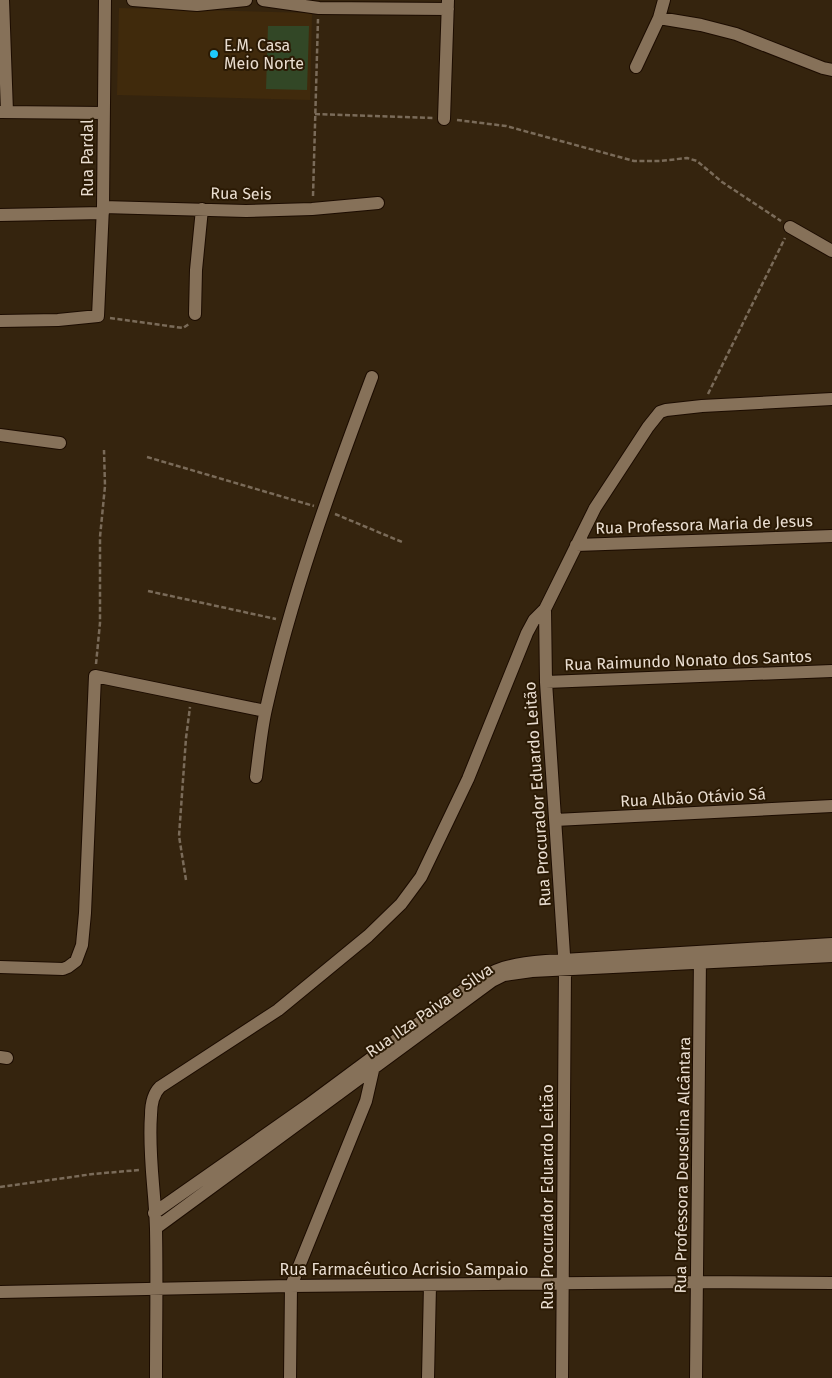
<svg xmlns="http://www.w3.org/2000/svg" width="832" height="1378" font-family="'Fira Sans',sans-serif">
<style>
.built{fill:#402a0c}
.green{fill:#324726}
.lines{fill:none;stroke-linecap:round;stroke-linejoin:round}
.street-casing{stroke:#1c0c00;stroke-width:14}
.path{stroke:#7a6b59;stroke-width:2.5;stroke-dasharray:5 2.5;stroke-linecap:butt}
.street{stroke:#867159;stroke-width:12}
.poi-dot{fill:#1ec9fd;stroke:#2b1a04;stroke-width:2}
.labels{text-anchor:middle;stroke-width:4;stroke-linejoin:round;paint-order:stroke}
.poi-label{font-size:16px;fill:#e9ddd0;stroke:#2b1a04;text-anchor:start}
.street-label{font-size:16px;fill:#e9ddd0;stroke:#2b1a04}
</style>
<rect width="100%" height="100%" fill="#35240e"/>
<!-- built -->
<path class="built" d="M119,8L312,13L310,100L117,95Z"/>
<!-- green -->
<path class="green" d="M268,26H309L307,90L266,89Z"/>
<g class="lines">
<!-- street casing -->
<g class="street-casing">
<path id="street" d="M3,0L7,112
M133,0L197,5L246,0
M263,0L319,8L448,9
M659,18L701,25L736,34L823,68L832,70
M636,67L659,18L664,0
M1,112L103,113
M444,119L448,0
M103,207L246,211L312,209L378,203
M0,215L103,213
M790,227L832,251
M195,314L196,270L202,209
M0,321L58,320L98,316L103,207L105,0
M0,435L60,443
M576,545L832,536
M546,682L832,671
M256,777C259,755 261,731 266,709C291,596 331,486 372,377
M555,820L832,806
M0,967L63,969L68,967L76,961L82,945L85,913L95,676L265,711
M0,1057L7,1058
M154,1213L308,1105L466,988C495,967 511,964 546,961L832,944
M156,1228L492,981L504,975L532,971L832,956
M0,1292L291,1286L697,1282L832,1283
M156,1378C156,1329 157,1279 156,1229C155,1191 148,1154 151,1115C151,1106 153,1094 160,1087L278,1010L368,936L401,904L421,877L468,779L527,633L534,620L545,609
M290,1378L291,1286L366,1101L374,1066
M428,1378L430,1285
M562,1378L565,970L546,682L545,609L595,508L648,427L660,412L666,410L702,406L832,399
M696,1378L700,957"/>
</g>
<!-- path -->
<path class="path" d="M315,114L434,118
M457,120L506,126L634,161H660L687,158L697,161L722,182L781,221
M313,196L318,19
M110,318L183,328L189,324
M708,394L785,238
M147,457L314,506
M335,514L402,542
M148,591L276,619
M96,664L100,623V537L105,486L104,450
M186,880L179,836L186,738L190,707
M0,1187L93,1174L139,1170"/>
<!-- street -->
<use href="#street" class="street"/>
</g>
<!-- markers -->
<circle class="poi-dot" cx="214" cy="54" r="5"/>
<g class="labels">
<!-- poi labels -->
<g class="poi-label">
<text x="224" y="51">E.M. Casa<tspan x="224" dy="18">Meio Norte</tspan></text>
</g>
<!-- street labels -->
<g class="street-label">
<text transform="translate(87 158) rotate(-90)" y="6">Rua Pardal</text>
<text transform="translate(241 193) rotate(1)" y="6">Rua Seis</text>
<text transform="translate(704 524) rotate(-2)" y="6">Rua Professora Maria de Jesus</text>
<text transform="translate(688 660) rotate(-2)" y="6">Rua Raimundo Nonato dos Santos</text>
<text transform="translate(537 794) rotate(-94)" y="6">Rua Procurador Eduardo Leitão</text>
<text transform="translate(693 797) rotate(-3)" y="6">Rua Albão Otávio Sá</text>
<text transform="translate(429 1010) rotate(-35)" y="6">Rua Ilza Paiva e Silva</text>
<text transform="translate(682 1165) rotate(-89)" y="6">Rua Professora Deuselina Alcântara</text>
<text transform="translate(547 1197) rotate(-90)" y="6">Rua Procurador Eduardo Leitão</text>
<text x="404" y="1275">Rua Farmacêutico Acrisio Sampaio</text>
</g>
</g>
</svg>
